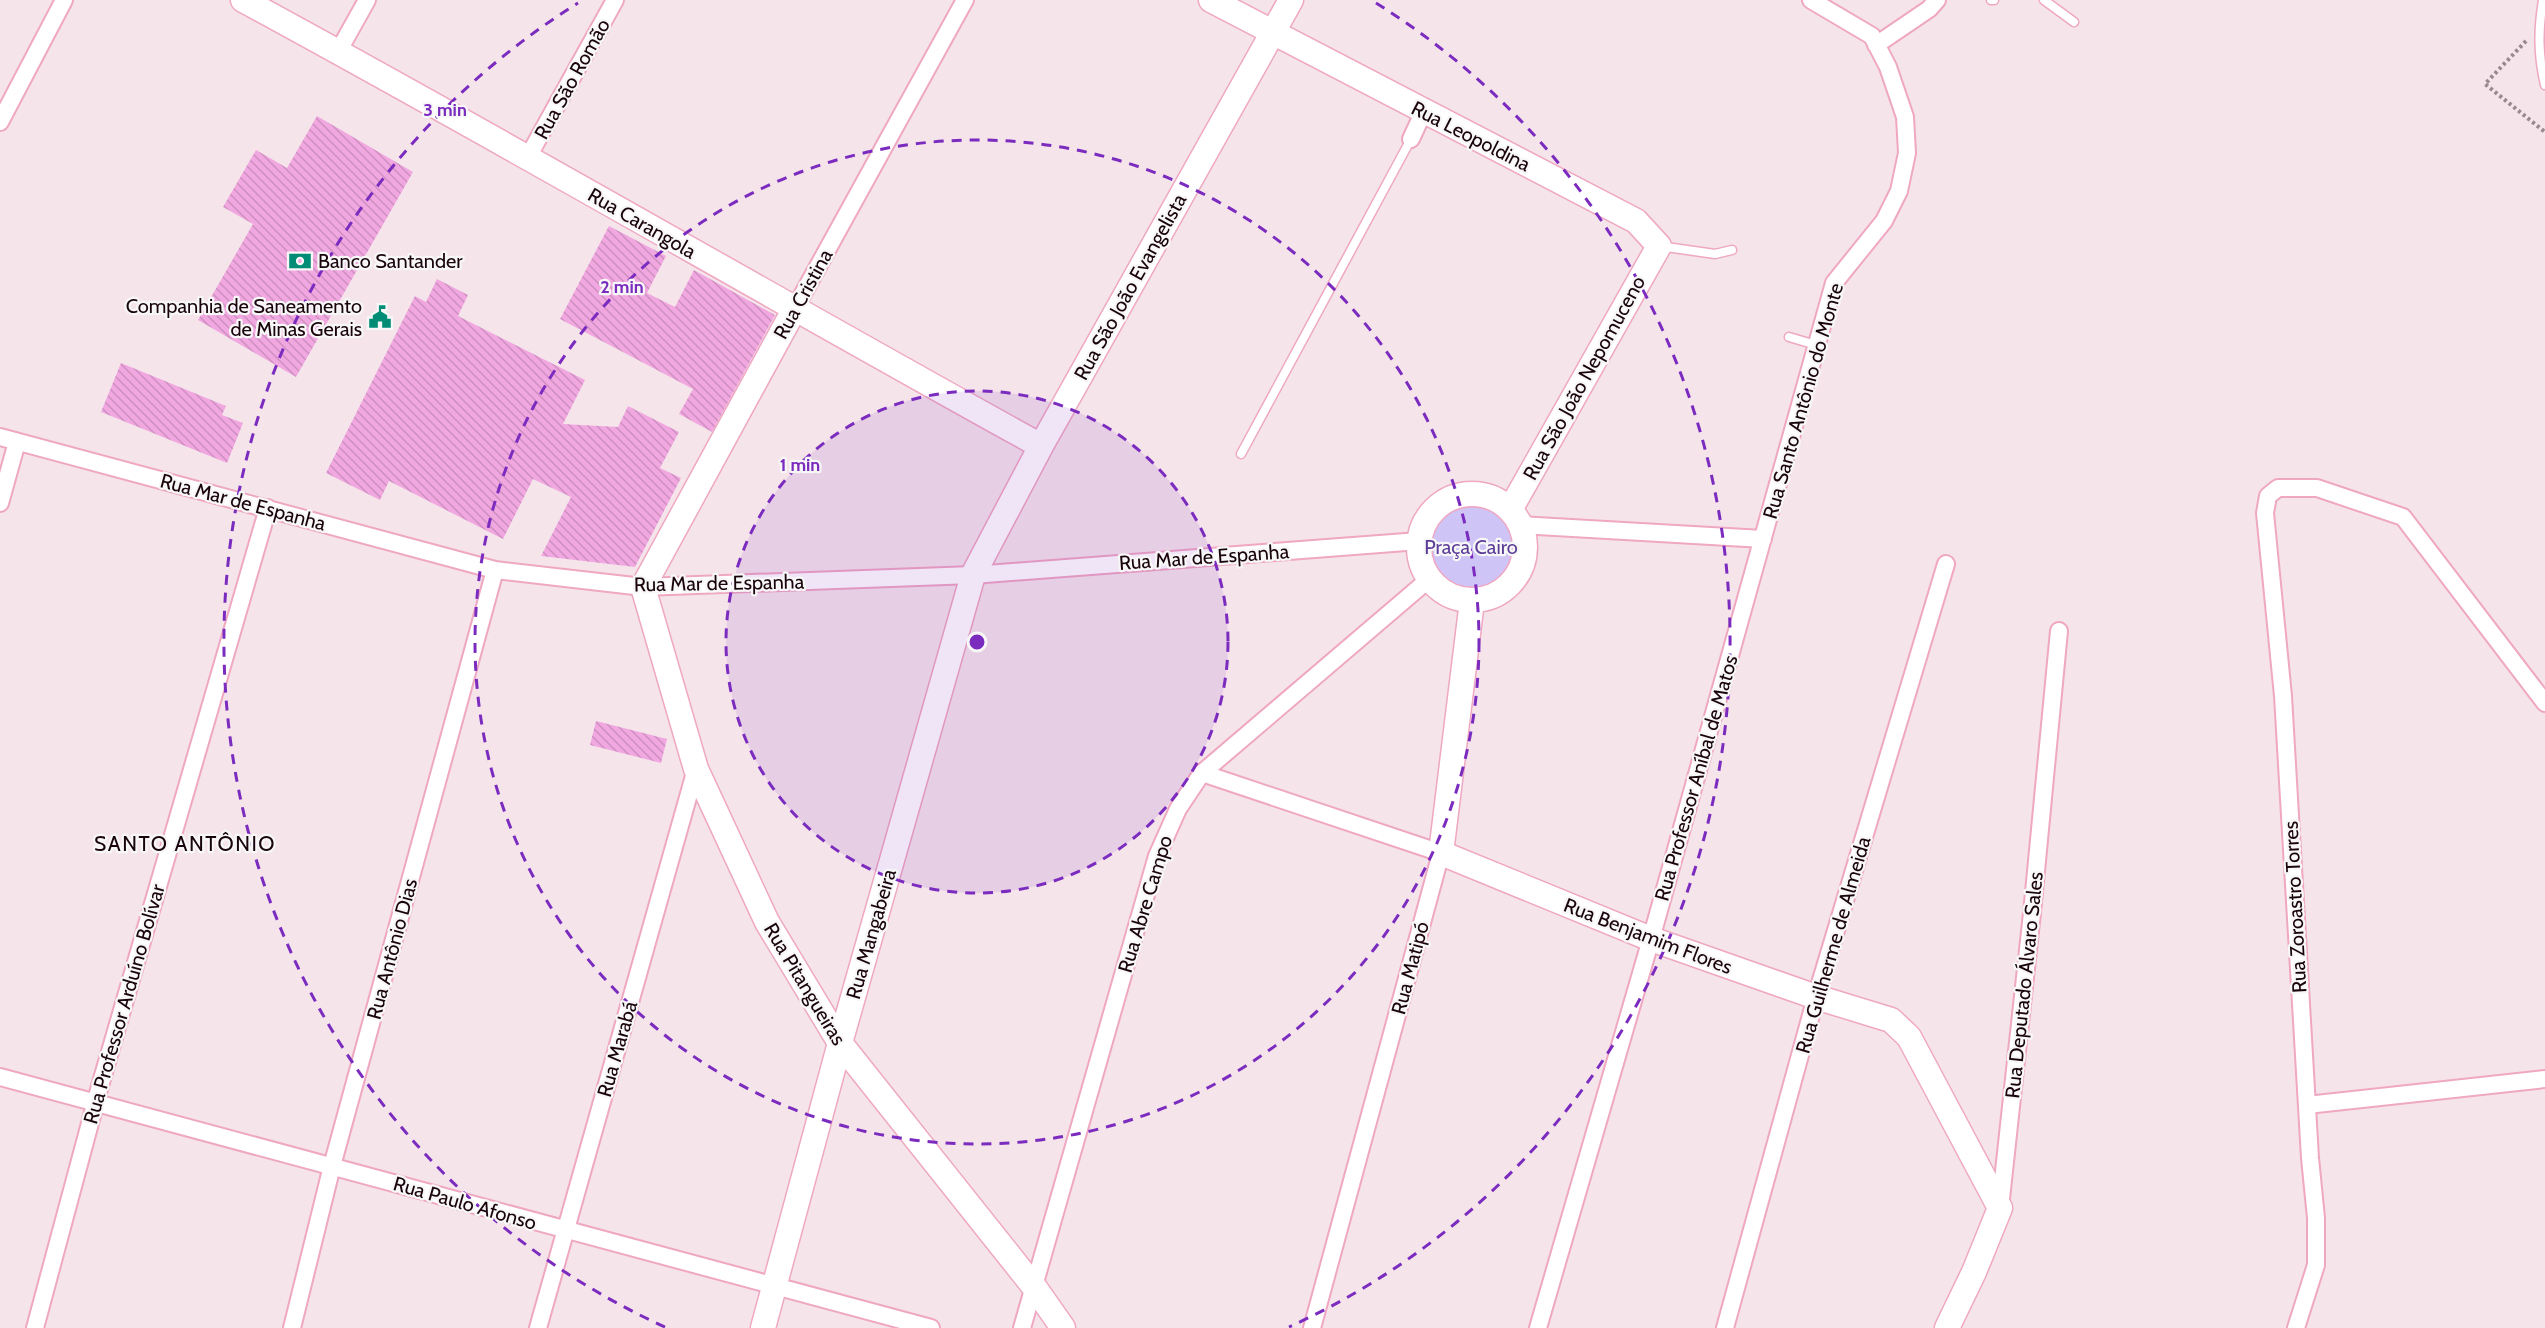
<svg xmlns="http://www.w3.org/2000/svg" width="2545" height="1328" font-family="Cabin,sans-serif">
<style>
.green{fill:#cfc4f6}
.building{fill:url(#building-back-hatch)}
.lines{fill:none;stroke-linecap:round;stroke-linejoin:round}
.lane-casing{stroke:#efa7c2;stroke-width:11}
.street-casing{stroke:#efa7c2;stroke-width:20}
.secondary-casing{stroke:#efa7c2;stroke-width:27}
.path{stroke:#9a888f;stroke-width:4;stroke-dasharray:3 3;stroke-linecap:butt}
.lane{stroke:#fff;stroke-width:8}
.street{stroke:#fff;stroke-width:16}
.secondary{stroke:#fff;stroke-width:24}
.ring{fill:none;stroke:#7b2cbf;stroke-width:3;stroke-dasharray:10 8}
.labels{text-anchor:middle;stroke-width:4.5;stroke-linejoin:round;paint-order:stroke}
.street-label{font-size:20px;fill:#19030c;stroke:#f7f7f7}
.poi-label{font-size:20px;fill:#19030c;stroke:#f7f7f7;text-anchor:start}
.park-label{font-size:20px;fill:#5b3d98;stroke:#f7f7f7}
.neighbourhood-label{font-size:21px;letter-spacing:1.5px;fill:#19030c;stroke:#f7f7f7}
.centre{fill:#7b2cbf;stroke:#f7f7f7;stroke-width:3}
.ring-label{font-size:18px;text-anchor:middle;font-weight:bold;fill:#7b2cbf;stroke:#f7f7f7;stroke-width:4.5;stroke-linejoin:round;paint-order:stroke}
</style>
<defs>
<pattern id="building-back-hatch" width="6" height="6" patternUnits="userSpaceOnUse" patternTransform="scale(1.5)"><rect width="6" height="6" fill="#f1a8e1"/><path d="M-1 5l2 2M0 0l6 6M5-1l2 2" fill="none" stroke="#ce8fc0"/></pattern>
</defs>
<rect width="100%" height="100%" fill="#f5e5eb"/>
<!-- green -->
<path class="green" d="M1423 547a48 48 0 1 1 96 0a48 48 0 1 1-96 0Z"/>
<!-- building -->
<path class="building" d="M317,116L413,172L296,377L198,320L253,224L223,207L256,150L287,168Z
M609,226L666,256L647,293L675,307L694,270L775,315L712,432L679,414L693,389L560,319Z
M437,279L468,295L458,316L585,380L563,424L618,427L628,406L679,432L660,468L681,478L635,567L541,556L571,497L533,479L503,539L389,481L380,500L326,473L415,296L426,302Z
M121,363L226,406L222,415L243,423L227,463L101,412Z
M596,721L667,739L661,763L590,745Z"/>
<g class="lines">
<!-- lane casing -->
<g class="lane-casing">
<path id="lane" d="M1991,0H1994
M2044,0L2074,22
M2543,0C2538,30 2538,55 2545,85
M1659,246L1715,254L1732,250
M1789,337L1816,345
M1241,454L1411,139"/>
</g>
<!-- street casing -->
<g class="street-casing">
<path id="street" d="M1876,45L1929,9L1937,0
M338,52L367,0
M0,122L64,0
M1411,139L1424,111
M528,157L615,0
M794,310L965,0
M0,437L495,570L643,587L973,575L1419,541
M0,503L17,442
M1520,525L1763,539
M1202,773L1441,853L1312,1328
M0,1077L931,1328
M2307,1105L2545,1079
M2000,1208L2032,913L2059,631
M35,1328L100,1086L268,508
M292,1328L332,1166L495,570
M538,1328L696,769
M1022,1328L1157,856L1178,809L1202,773L1428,580
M1538,1328L1651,939L1834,283L1884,221L1899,191L1907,153L1905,117L1888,67L1872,36L1811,0
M1725,1328L1816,997L1946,564
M2296,1328L2316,1265V1218L2310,1158L2283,696L2265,513L2268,496L2278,488H2317L2403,517L2545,703"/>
</g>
<!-- secondary casing -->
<g class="secondary-casing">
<path id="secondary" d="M243,0C511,145 774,299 1041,446
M1211,0L1636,221L1659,246L1510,510
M794,310L643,587L696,769L767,922L840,1043L1035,1288L1063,1328
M1419 547a53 53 0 1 1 106 0a53 53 0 1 1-106 0Z
M1472,601L1441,853L1651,939L1816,997L1891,1020L1909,1037L2000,1208L1974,1272L1947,1328
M763,1328L840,1043L973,575L1041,446L1291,0"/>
</g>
<!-- path -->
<path class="path" d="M2526,41L2485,84L2545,132"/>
<!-- lane -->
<use href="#lane" class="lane"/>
<!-- street -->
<use href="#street" class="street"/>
<!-- secondary -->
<use href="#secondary" class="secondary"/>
</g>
<!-- distance rings -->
<circle cx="977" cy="642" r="251" fill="#7b2cbf" fill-opacity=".12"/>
<g class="ring">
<circle cx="977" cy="642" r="251"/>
<circle cx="977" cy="642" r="502"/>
<path d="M665 1327A753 753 0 0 1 578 3M1376 3A753 753 0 0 1 1289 1327"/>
</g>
<!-- icons -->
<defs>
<g id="bank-bare" transform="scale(1.8)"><path d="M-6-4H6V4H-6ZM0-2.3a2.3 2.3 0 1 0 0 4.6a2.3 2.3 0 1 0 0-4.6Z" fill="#018d75" stroke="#f7f7f7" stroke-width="2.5" paint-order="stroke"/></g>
<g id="civic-bare" transform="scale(1.8)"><path d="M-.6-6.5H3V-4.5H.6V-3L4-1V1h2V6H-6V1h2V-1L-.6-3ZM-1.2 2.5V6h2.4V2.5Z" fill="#018d75" stroke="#f7f7f7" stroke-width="2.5" paint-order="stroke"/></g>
</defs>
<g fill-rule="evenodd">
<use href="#bank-bare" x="300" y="261"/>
<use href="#civic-bare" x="380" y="317"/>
</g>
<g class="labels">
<!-- street labels -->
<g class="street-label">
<text transform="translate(572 79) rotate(-61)" y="7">Rua São Romão</text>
<text transform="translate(1471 136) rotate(27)" y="7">Rua Leopoldina</text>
<text transform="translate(642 223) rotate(30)" y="7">Rua Carangola</text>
<text transform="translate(1130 287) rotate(-61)" y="7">Rua São João Evangelista</text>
<text transform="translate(803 294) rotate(-61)" y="7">Rua Cristina</text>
<text transform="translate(1584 378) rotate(-61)" y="7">Rua São João Nepomuceno</text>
<text transform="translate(1803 401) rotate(-74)" y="7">Rua Santo Antônio do Monte</text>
<text transform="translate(243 502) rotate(15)" y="7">Rua Mar de Espanha</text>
<text transform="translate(1204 557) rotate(-4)" y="7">Rua Mar de Espanha</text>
<text transform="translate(719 583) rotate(-1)" y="7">Rua Mar de Espanha</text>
<text transform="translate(1696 778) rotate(-74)" y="7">Rua Professor Aníbal de Matos</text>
<text transform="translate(1145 904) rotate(-73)" y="7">Rua Abre Campo</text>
<text transform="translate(2295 907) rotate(-93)" y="7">Rua Zoroastro Torres</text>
<text transform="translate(871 934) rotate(-74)" y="7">Rua Mangabeira</text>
<text transform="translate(1648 936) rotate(21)" y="7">Rua Benjamim Flores</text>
<text transform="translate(1833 945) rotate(-74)" y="7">Rua Guilherme de Almeida</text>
<text transform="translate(392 949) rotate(-75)" y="7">Rua Antônio Dias</text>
<text transform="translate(1410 968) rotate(-75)" y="7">Rua Matipó</text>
<text transform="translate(805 984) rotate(59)" y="7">Rua Pitangueiras</text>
<text transform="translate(2024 985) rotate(-84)" y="7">Rua Deputado Álvaro Sales</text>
<text transform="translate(124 1004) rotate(-74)" y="7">Rua Professor Arduíno Bolívar</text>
<text transform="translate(617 1049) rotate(-74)" y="7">Rua Marabá</text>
<text transform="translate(465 1203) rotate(16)" y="7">Rua Paulo Afonso</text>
</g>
<!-- poi labels -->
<g class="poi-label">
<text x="318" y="268">Banco Santander</text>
<text x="362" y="313" text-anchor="end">Companhia de Saneamento<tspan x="362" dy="23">de Minas Gerais</tspan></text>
</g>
<!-- park labels -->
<g class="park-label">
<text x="1471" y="554">Praça Cairo</text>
</g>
<!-- neighbourhood labels -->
<g class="neighbourhood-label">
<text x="185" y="851">SANTO ANTÔNIO</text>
</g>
</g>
<circle cx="977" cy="642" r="9" class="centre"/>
<g class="ring-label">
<text x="445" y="116">3 min</text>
<text x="622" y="293">2 min</text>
<text x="800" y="471">1 min</text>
</g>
</svg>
